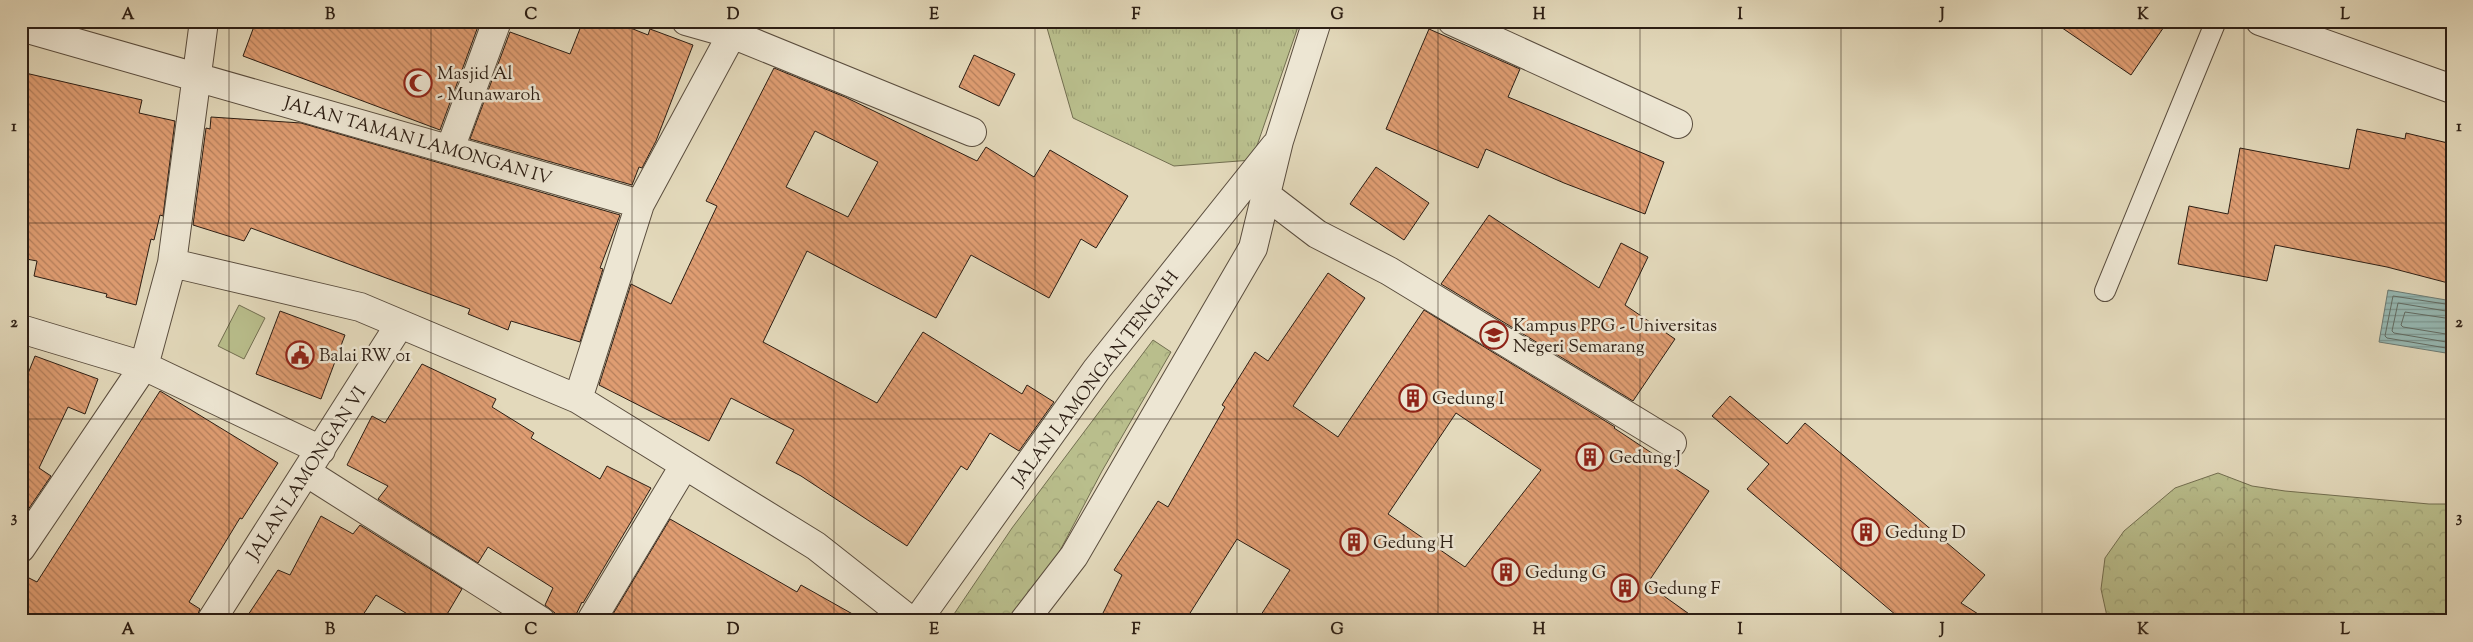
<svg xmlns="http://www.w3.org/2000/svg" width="2473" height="642" font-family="'Sorts Mill Goudy',serif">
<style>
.grass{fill:url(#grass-tufts);stroke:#726e50}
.forest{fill:url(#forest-crowns);stroke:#726e50}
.garden{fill:#b9be8c;stroke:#726e50}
.water{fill:url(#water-rules);stroke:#6c7b74}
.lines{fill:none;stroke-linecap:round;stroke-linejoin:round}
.shore{stroke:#616c64;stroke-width:1}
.building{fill:url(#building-back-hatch);stroke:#2c1e14;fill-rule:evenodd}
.service-casing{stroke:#5a4d3e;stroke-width:22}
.minor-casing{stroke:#5a4d3e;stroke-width:30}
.service{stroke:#ede6d3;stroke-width:20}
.minor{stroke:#ede6d3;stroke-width:28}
.grid{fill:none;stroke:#2c1e14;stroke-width:1;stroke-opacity:0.55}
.labels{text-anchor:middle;stroke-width:5;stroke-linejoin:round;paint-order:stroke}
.poi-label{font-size:18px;fill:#2c1e14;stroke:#ede6d3;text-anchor:start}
.street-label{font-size:18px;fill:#2c1e14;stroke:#ede6d3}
.neatline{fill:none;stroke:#2c1e14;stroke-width:2}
.grid-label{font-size:16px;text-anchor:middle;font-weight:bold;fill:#2c1e14}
</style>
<defs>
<pattern id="grass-tufts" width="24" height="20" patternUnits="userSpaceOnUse" patternTransform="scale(1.25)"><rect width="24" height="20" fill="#b9be8c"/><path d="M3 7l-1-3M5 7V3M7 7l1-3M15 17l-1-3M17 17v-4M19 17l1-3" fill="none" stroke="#9fa378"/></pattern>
<pattern id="forest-crowns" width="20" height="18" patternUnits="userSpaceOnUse" patternTransform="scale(1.25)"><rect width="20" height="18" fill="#b9be8c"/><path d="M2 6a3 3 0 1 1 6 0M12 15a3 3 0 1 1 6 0" fill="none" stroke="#9fa378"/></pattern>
<pattern id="water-rules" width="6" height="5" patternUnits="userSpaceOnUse" patternTransform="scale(1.25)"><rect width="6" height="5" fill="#96b9b4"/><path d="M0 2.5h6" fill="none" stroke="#7b9691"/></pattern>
<pattern id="building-back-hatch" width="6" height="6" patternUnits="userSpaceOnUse" patternTransform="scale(1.25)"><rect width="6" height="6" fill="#df9d72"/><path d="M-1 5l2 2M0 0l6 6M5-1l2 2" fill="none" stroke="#b57f5c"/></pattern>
</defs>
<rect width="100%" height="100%" fill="#e3d9bb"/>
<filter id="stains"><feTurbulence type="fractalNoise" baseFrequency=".004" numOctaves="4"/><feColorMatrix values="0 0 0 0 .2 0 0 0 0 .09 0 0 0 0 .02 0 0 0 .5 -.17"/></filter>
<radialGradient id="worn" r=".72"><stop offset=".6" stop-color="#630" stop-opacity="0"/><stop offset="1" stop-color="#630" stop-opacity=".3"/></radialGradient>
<!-- grass -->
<path class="grass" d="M1045,21H1300L1252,160L1174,166L1073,118Z"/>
<!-- forest -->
<path class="forest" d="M1153,340L1171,352L1102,471L1037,594L1014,621H962L952,617L1012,528Z
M2218,473L2252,486L2285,491L2429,504H2452V621H2108L2101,589L2105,558L2124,531L2175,488Z"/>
<!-- garden -->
<path class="garden" d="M239,305L265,318L244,359L218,346Z"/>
<!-- water -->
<path class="water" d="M2388,290L2452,301V354L2379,342Z"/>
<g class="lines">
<!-- shore -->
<path class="shore" d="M2452,305L2393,296L2385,336L2387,338L2452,349
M2452,312L2398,303L2392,331L2394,333L2452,343
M2452,319L2405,312L2401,325L2403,327L2452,335"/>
</g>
<!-- building -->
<path class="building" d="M256,21H480L440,130L243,56Z
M583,21H613L648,35L650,29L693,45L656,141L642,168L639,167L632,185L470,139L510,32L570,54Z
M2052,21H2168L2131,75Z
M1429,29L1520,69L1508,97L1664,162L1645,214L1564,183L1486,149L1478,168L1386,129Z
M974,55L1015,74L999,106L959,87Z
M774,68L845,97L977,161L986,147L1034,177L1050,150L1128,196L1096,248L1081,239L1049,298L971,255L936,318L807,251L763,342L877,403L923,332L1022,394L1027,385L1054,402L1019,451L990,433L967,470L961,466L907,546L801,476L776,463L794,430L731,398L709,441L599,385L631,284L671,304L717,206L706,201ZM815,131L878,162L848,217L786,187Z
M21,72L142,100L139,113L175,121L163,216L160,215L154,240L151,239L136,305L106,297L107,294L34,276L37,261L21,258Z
M211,117L301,123L620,215L600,268L603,269L580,342L511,321L508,330L468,314L470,309L251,228L244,241L193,225L206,128L210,129Z
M2357,129L2405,139L2406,133L2452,144V284L2387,267L2275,245L2267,281L2178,264L2189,206L2228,214L2240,148L2349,169Z
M1376,167L1429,203L1404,240L1350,204Z
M1489,215L1599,288L1621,243L1648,257L1625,305L1675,339L1633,401L1441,284Z
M1328,273L1365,298L1293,406L1338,437L1424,310L1615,427L1614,428L1709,491L1647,584L1699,621H1257L1290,570L1237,539L1185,621H1099L1122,575L1114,570L1158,501L1168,507L1225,407L1222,405L1255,352L1268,361ZM1456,413L1541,470L1465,567L1388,514Z
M280,311L345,335L321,399L256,374Z
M35,356L98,379L85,414L68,407L39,468L51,476L21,520V391Z
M422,364L496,399L492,407L534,433L531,438L600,479L607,466L651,488L583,603L582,602L573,621H556L555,613L545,605L553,588L488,547L478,563L378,499L388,486L347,465L372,416L385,423Z
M160,391L278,463L242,519L240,518L189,602L200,609L195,621H21V574L37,582Z
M1730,396L1787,444L1805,423L1985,575L1961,603L1989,621H1903L1747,489L1769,464L1712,416Z
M321,516L353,534L360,525L462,589L443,621H419L376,595L359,621H244L278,570L290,575Z
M670,519L797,592L801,585L865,621H613L610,619Z"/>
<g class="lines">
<!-- service casing -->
<g class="service-casing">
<path id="service" d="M2105,291L2216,21"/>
</g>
<!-- minor casing -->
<g class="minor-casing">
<path id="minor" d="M686,21L732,34L972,132
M1452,21L1678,124
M2260,21L2452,89
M21,27L640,204
M450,149L497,21
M1266,195L1317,234L1389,271L1672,443
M172,263L360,307L578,399L816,546L911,621
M21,329L144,366L321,450
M578,399L640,204L739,21
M306,472L541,621
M21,548L144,366L172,263L204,21
M211,621L400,324
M591,621L684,466
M917,621L1097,369L1275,146
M1024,621L1074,556L1253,248L1279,141L1317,21"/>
</g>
<!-- service -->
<use href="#service" class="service"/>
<!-- minor -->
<use href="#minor" class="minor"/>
</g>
<!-- grid -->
<path class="grid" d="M229,21V621M431,21V621M632,21V621M834,21V621M1035,21V621M1237,21V621M1438,21V621M1640,21V621M1841,21V621M2042,21V621M2244,21V621M21,223H2452M21,419H2452"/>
<!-- icons -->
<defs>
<g id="mosque-ring" transform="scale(1.4375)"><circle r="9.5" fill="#ede6d3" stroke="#8f2418" stroke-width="1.5"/><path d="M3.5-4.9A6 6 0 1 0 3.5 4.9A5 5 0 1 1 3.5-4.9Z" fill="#8f2418"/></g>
<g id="university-ring" transform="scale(1.4375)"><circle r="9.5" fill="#ede6d3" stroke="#8f2418" stroke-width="1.5"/><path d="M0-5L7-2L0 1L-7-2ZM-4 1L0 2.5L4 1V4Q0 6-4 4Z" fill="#8f2418"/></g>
<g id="civic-ring" transform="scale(1.4375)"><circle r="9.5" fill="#ede6d3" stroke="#8f2418" stroke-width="1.5"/><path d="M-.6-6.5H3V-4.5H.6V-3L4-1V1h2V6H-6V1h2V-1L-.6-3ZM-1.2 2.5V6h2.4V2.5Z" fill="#8f2418"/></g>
<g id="building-ring" transform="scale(1.4375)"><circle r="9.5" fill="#ede6d3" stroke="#8f2418" stroke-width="1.5"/><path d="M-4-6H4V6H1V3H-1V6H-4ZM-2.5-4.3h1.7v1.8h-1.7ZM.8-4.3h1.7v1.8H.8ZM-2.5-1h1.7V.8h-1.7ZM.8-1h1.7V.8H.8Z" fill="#8f2418"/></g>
</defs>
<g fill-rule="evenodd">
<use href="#mosque-ring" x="418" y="83"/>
<use href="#university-ring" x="1494" y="335"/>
<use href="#civic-ring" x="300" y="355"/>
<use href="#building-ring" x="1413" y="398"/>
<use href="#building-ring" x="1590" y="457"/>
<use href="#building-ring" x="1866" y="532"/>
<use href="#building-ring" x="1354" y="542"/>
<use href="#building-ring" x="1506" y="572"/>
<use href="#building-ring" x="1625" y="588"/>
</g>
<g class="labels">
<!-- poi labels -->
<g class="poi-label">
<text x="437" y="79">Masjid Al<tspan x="437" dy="21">- Munawaroh</tspan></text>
<text x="1513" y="331">Kampus PPG - Universitas<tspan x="1513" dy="21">Negeri Semarang</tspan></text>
<text x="319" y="361">Balai RW 01</text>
<text x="1432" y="404">Gedung I</text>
<text x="1609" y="463">Gedung J</text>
<text x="1885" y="538">Gedung D</text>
<text x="1373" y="548">Gedung H</text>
<text x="1525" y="578">Gedung G</text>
<text x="1644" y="594">Gedung F</text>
</g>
<!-- street labels -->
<g class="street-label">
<text transform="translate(418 140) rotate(16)" y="6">JALAN TAMAN LAMONGAN IV</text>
<text transform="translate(1095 378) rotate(-53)" y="6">JALAN LAMONGAN TENGAH</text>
<text transform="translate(306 473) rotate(-57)" y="6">JALAN LAMONGAN VI</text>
</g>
</g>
<!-- margin -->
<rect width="2473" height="642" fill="none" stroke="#e3d9bb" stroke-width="55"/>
<rect x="28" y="28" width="2418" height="586" class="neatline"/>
<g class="grid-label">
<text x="128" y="19">A</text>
<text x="330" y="19">B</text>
<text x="531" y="19">C</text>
<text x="733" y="19">D</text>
<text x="934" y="19">E</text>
<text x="1136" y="19">F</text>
<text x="1337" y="19">G</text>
<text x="1539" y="19">H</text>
<text x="1740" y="19">I</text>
<text x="1942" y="19">J</text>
<text x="2143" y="19">K</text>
<text x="2345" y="19">L</text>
<text x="14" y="131">1</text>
<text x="2459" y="131">1</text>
<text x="14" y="327">2</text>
<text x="2459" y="327">2</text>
<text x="14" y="522">3</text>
<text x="2459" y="522">3</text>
<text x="128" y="634">A</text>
<text x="330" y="634">B</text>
<text x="531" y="634">C</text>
<text x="733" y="634">D</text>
<text x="934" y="634">E</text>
<text x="1136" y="634">F</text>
<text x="1337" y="634">G</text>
<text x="1539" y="634">H</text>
<text x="1740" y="634">I</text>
<text x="1942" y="634">J</text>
<text x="2143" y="634">K</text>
<text x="2345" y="634">L</text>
</g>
<rect width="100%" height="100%" filter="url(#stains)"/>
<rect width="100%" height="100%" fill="url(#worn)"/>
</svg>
